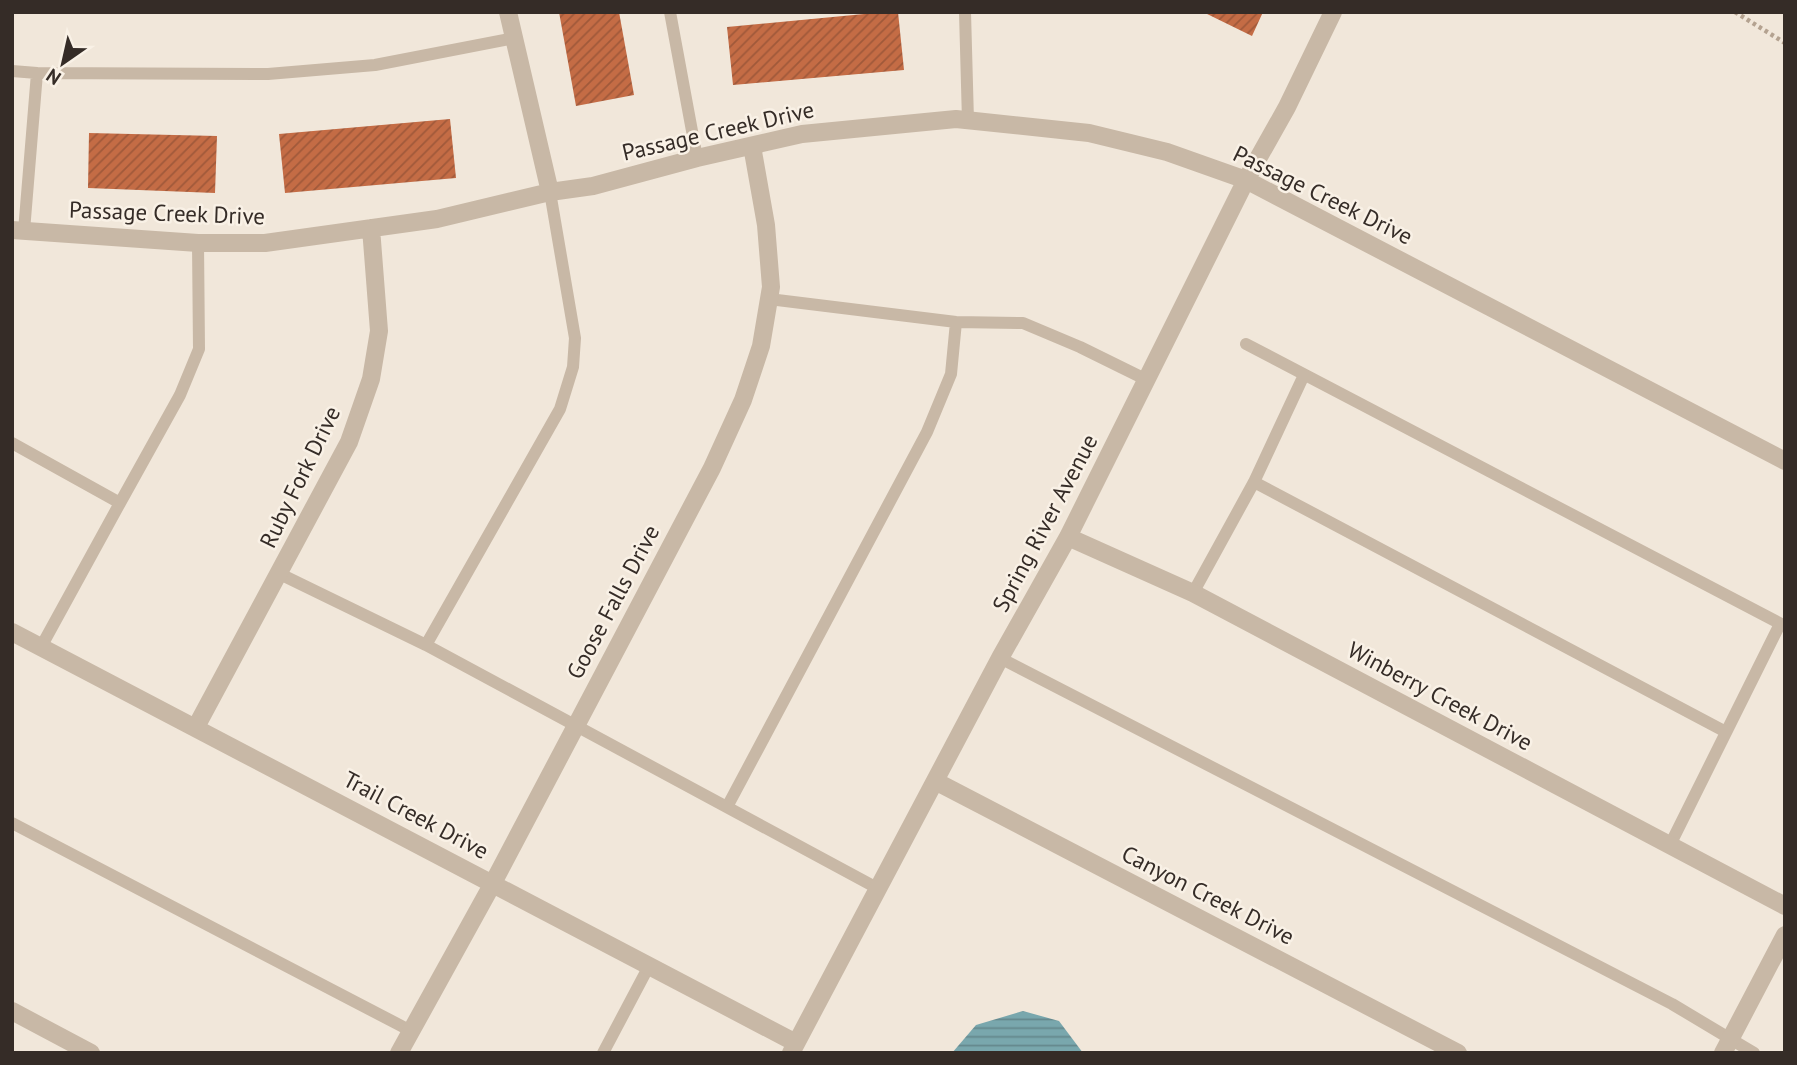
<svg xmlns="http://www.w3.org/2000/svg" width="1797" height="1065" font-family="'PT Sans',sans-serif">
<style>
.water{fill:url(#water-rules)}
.building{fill:url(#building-hatch)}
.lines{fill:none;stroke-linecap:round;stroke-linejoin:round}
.path{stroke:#b4a290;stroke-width:4.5;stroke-dasharray:3.5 3.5;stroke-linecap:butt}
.service{stroke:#c8b8a6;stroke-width:12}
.minor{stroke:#c8b8a6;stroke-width:18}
.labels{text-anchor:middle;stroke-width:5;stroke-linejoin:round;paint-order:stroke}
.street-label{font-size:23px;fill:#352c27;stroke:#f9f1e6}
</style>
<defs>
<pattern id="water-rules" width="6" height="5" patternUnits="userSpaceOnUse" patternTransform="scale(1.75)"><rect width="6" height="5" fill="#79a7ad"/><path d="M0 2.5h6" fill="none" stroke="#64888d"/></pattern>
<pattern id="building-hatch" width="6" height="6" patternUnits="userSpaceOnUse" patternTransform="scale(1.75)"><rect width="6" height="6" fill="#c46c45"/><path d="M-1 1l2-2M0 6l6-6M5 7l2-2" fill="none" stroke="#a0593a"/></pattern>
</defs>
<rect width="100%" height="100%" fill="#f1e7da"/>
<!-- water -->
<path class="water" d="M1023,1011L1059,1021L1083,1053H952L976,1025Z"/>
<!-- building -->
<path class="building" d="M559,12H619L634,95L576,106Z
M885,12H898L904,70L733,85L727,27Z
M1203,12H1263L1252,36Z
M450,119L456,178L285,193L279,134Z
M89,133L217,136L215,193L88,188Z"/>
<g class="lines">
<!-- path -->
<path class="path" d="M1735,12L1785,43"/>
<!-- service -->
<path class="service" d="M670,12L697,158
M965,12L968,121
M12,71L37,73L268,74L375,65L515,38
M24,231L37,73
M769,299L956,322L1023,323L1080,347L1147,380
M1246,344L1785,626
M12,443L120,503L41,647
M1254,482L1726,732
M120,503L180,395L199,349L198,243
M280,574L426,645L877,888
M1193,593L1254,482L1304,375
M426,645L560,409L573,367L575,338L550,192
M1000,658L1672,1004L1754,1053
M727,807L927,432L951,374L956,322
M12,823L411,1031
M1670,845L1780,624
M603,1053L649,966"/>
<!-- minor -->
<path class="minor" d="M508,12L550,192
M12,230L198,243H265L437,219L550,192L593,186L697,158L802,134L956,119L1089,133L1167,152L1246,180L1785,461
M1068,537L1193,593L1785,906
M12,632L796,1043
M196,727L349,442L371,379L379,331L371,228
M935,781L1458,1053
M12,1011L91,1053
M399,1053L493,883L712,468L743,400L761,346L771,287L766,225L752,146
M791,1053L1000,658L1068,537L1246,180L1287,107L1333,12
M1723,1053L1785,935"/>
</g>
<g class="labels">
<!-- street labels -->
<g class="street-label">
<text transform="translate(718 131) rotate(-13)" y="8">Passage Creek Drive</text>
<text transform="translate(1323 195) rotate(26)" y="8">Passage Creek Drive</text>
<text transform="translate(167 213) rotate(2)" y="8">Passage Creek Drive</text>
<text transform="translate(300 477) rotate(-64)" y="8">Ruby Fork Drive</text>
<text transform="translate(1045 523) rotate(-62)" y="8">Spring River Avenue</text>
<text transform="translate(613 602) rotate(-62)" y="8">Goose Falls Drive</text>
<text transform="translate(1440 696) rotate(28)" y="8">Winberry Creek Drive</text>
<text transform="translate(416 815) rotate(28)" y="8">Trail Creek Drive</text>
<text transform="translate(1208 895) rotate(27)" y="8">Canyon Creek Drive</text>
</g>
</g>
<!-- border -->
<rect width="1797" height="1065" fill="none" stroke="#352c27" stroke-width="28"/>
<!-- north arrow -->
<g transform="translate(63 63) rotate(214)" stroke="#f9f1e6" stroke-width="5" paint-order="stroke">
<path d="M0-5L12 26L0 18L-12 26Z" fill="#352c27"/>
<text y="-10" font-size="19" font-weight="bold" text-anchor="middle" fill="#352c27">N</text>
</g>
</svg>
